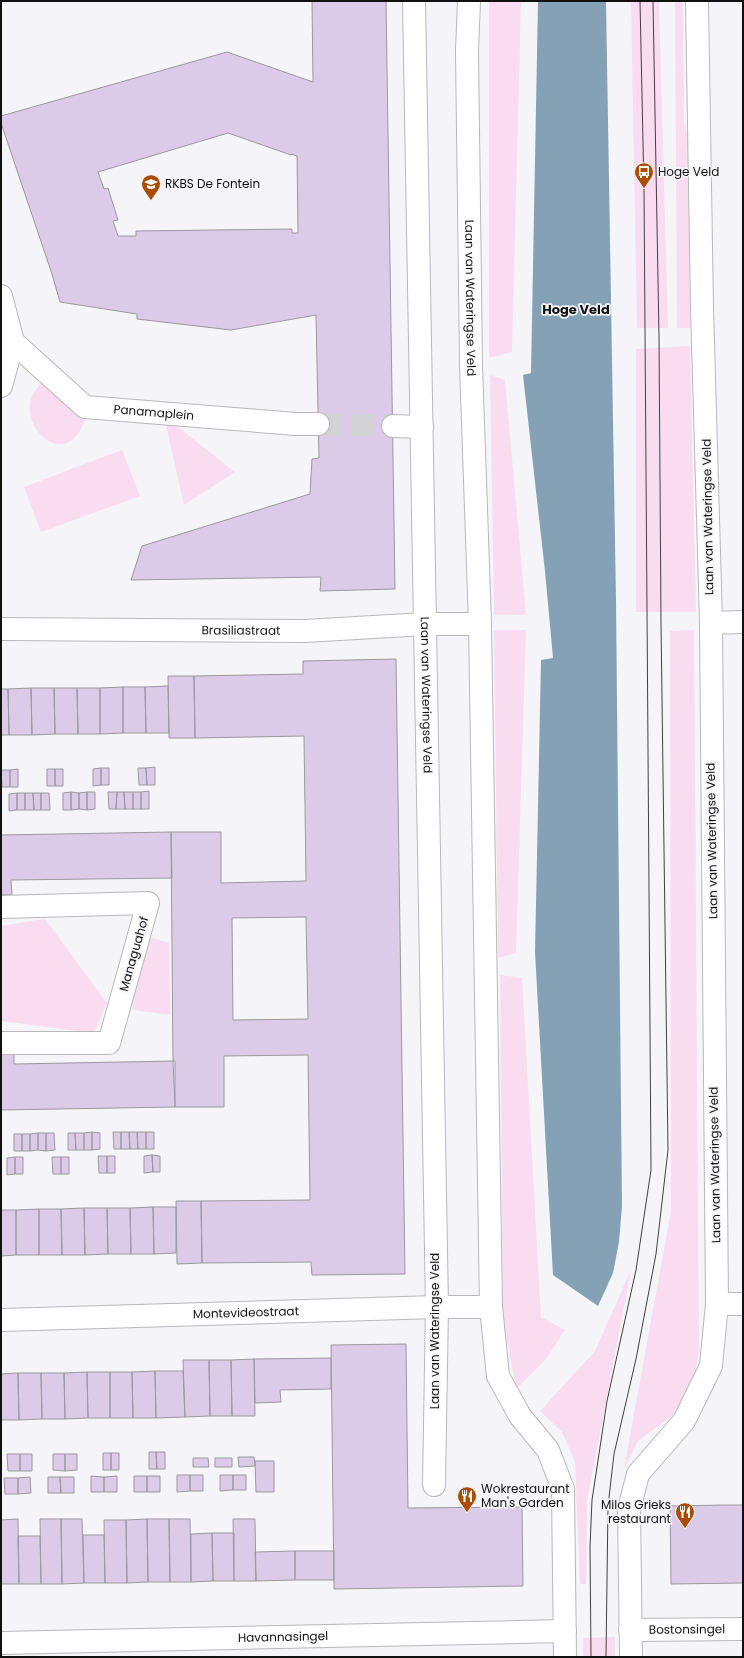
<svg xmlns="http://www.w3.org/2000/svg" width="744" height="1658" font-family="Poppins,sans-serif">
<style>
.green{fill:#f9dcf0}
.water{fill:#84a1b6}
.building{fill:#dccbe8;stroke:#9b999c;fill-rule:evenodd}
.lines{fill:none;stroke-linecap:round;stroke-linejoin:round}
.street-tunnel{stroke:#d3d3d6;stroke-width:22;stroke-dasharray:22 11;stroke-linecap:butt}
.street-casing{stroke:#b8b8bc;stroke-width:24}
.secondary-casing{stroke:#b8b8bc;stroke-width:24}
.street{stroke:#fff;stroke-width:22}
.secondary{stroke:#fff;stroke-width:22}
.tram{stroke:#414142;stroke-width:1}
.labels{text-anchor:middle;stroke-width:3.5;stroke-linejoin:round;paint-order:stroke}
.poi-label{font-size:12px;fill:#111112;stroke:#f5f5f9;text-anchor:start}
.street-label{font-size:12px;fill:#111112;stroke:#f5f5f9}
.neighbourhood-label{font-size:13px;font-weight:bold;fill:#111112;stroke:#f5f5f9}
</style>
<rect width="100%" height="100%" fill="#f5f5f9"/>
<!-- green -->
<path class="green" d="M489,1H521L512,352L489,358Z
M631,1H659L668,328H637Z
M675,1H683L684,122L688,136L690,328H677Z
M690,346L696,612H636V349Z
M490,375L505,380L526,615H494Z
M45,381L86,416C67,484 0,412 45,381Z
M164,416L235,472L184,505Z
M122,450L140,496L41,532L24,487Z
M494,630H526L516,953L498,958Z
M694,630L699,1351L694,1378L673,1415L638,1441L624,1469L671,1211L670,631Z
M45,919L107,1003L94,1033L1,1021V926Z
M149,937L169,943L170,1015L134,1010L131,1001Z
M500,975L522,978L541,1317L565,1330L546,1359L515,1390V1380L503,1322Z
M631,1270L587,1501L586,1584H580L575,1462L562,1432L540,1411L595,1351Z
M615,1637V1657H583V1638Z"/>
<!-- water -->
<path class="water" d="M538,1H606L616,600L622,1206L619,1242L613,1273L598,1306L553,1275L535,952L541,660L553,658L545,571L523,375L531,373Z"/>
<!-- building -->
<path class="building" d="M312,1H386L395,589L320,591L321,577L131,580L142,546L310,494L312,459L319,458L316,315L231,330L137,319V314L60,302L52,274L1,123V116L227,52L313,82ZM228,133L291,155V154L297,156L298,233H292V229L136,231V236H118L113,221L118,220L108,188L104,189L98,172Z
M396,659L405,1274L312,1275L311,1262L202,1263L201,1201L310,1200L308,1055L224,1056V1107H175L173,1061L171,832H221V883L306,881L304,736L195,738L194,676L303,674V661ZM306,917L308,1019L233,1020L232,918Z
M168,676H194L195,738H169Z
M168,686L169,733H146L145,687Z
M123,687V733L100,734V688Z
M123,687H145L146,733H123Z
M31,688H54L55,734L32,735Z
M31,688L32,735H9L8,689Z
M54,688H77L78,734H55Z
M77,688H100V734H78Z
M1,689H8L9,735H1Z
M155,767V785H147L146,768Z
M101,768V785L93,786V769Z
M101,768H109V785H101Z
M138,768H146L147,785H139Z
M18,769V787H10V770Z
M47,769H55V786H47Z
M55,769H63V786H55Z
M1,770H10V787H2Z
M149,791V809H141V792Z
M71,792L79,793V809L71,810Z
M71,792V810H63V793Z
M87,792H95V809L87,810Z
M87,792V810L79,809V793Z
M108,792H117L116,809H109Z
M117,792H124L125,809H116Z
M124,792H133V809H125Z
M133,792H141V809H133Z
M17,793H25V810H17Z
M17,793V810L9,811V794Z
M25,793H33L34,810H25Z
M33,793H41V810H34Z
M41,793H49L50,810H41Z
M171,832L172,878L11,880L12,895H1V835Z
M1,1049L14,1051V1064L175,1061V1107L1,1110Z
M92,1132V1150H84V1133Z
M92,1132L100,1133V1149L92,1150Z
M113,1132H121V1149H114Z
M121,1132H129L130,1149H121Z
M129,1132H137L138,1149H130Z
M137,1132H146V1149H138Z
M146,1132H154V1149H146Z
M38,1133V1150L30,1151V1134Z
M38,1133H46V1151L38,1150Z
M46,1133H54L55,1150L46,1151Z
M68,1133H75L76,1150H68Z
M75,1133H84V1150H76Z
M14,1134H22V1151H14Z
M22,1134H30V1151H22Z
M152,1155L153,1172L144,1173V1156Z
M152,1155L160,1156V1172H153Z
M98,1156H107V1173H99Z
M107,1156H115V1173H107Z
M15,1157V1174L7,1175V1158Z
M15,1157H23V1174H15Z
M52,1157H61V1174H53Z
M61,1157H69V1174H61Z
M176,1201H201L202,1263L177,1264Z
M153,1207L154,1254H131L130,1208Z
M153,1207H176V1253L154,1254Z
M84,1208L85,1255H62L61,1209Z
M84,1208H107L108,1254L85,1255Z
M107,1208H130L131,1254H108Z
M39,1209V1255H16V1210Z
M39,1209H61L62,1255H39Z
M1,1210H16V1255L1,1256Z
M406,1344L408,1508L522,1507L523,1586L334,1589L331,1345Z
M331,1358V1389L280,1390L281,1402L255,1403L254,1359Z
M254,1359L255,1416H232L231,1360Z
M183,1360H209L210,1416L185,1417Z
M209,1360H231L232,1416H210Z
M155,1371L156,1418H133L132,1372Z
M155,1371H183L185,1417L156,1418Z
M87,1372H110V1418H88Z
M87,1372L88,1418L65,1419L64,1373Z
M110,1372H132L133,1418H110Z
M18,1373H41L42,1419L19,1420Z
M18,1373L19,1420H1V1374Z
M41,1373H64L65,1419H42Z
M149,1452H156L157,1469H149Z
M156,1452H165V1469H157Z
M103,1453H111V1470H103Z
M111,1453H119V1470H111Z
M7,1454H20V1471H8Z
M20,1454H32V1471H20Z
M53,1454H65V1471L53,1470Z
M65,1454H77V1470L65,1471Z
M238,1457H254L255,1466L239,1467Z
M193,1458H208L209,1467H193Z
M215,1458H232V1467H215Z
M255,1461H274V1492H256Z
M177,1475H190V1491L177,1492Z
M190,1475H203V1491H190Z
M220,1475H233V1490L220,1491Z
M233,1475H246V1490H233Z
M91,1476L104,1477V1492H91Z
M117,1476V1492H104V1477Z
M134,1476H147V1492H134Z
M147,1476H160V1492H147Z
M30,1477L31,1493L18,1494V1478Z
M48,1477H60L61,1493H48Z
M60,1477H74V1493H61Z
M4,1478H18V1494H5Z
M725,1505H743V1583L671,1584L670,1506Z
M18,1519L19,1584H1V1520Z
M40,1519H61L62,1584H41Z
M61,1519H82L84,1583L62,1584Z
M147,1519H169L170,1582H148Z
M147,1519L148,1582L127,1583L126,1520Z
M169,1519H190L191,1582H170Z
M233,1519H255L256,1581H234Z
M104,1520H126L127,1583H105Z
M212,1533L213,1581L191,1582V1534Z
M212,1533H234V1581H213Z
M83,1535H104L105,1583H84Z
M18,1536H40L41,1584H19Z
M295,1551V1580L256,1581L255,1552Z
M295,1551H334V1580H295Z"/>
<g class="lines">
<!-- street-tunnel -->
<path class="street-tunnel" d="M318,424L393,426"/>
<!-- street casing -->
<g class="street-casing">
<g id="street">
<path id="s1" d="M414,1L437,1307L434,1485"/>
<path d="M1,296L13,342L1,386"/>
<path id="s2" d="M13,342L85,407L296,424H318"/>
<path d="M393,426L422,427"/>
<path d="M711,623L743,622"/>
<path id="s3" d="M1,629L305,631L425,624H480"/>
<path d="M1,907L148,903L109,1043H1"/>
<path d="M717,1304H743"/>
<path id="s4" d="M1,1320L437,1307H491"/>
<path id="s5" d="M630,1630L743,1629"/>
<path id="s6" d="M1,1643L565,1631"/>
</g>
</g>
<!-- secondary casing -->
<g class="secondary-casing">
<g id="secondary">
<path id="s7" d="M469,1L467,51L471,365L480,624L491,1307L498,1376L520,1416L548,1450L563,1489L565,1657"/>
<path d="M631,1657L629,1509L638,1474L684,1421L711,1366L717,1304L711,623L702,307L697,1"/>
</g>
</g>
<!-- street -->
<use href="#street" class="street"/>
<!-- secondary -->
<use href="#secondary" class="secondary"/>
<!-- tram -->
<path class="tram" d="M591,1657L590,1547L592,1500L607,1401L636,1270L651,1170L644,189L640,1
M606,1657L608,1506L614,1454L636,1359L656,1254L668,1150L661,623L659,336L653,1"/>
</g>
<!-- icons -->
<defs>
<g id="bus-pin" transform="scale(1)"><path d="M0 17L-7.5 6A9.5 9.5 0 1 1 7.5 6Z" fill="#ac4c00" stroke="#f5f5f9"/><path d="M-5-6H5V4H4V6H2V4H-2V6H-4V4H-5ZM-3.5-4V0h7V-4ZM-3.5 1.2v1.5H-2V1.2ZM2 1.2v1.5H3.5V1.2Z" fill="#fff"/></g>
<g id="school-pin" transform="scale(1)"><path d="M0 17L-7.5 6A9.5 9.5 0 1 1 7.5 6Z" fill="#ac4c00" stroke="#f5f5f9"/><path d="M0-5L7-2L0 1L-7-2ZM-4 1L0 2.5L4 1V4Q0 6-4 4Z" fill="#fff"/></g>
<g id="restaurant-pin" transform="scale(1)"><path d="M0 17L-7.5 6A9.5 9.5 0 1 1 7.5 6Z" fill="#ac4c00" stroke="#f5f5f9"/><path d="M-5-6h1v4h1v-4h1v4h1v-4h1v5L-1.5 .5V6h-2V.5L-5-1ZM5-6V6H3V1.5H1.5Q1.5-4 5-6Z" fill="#fff"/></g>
</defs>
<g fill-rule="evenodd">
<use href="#bus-pin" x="644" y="172"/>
<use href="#school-pin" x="151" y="184"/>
<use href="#restaurant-pin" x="467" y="1496"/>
<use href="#restaurant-pin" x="685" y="1512"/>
</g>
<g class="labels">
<!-- poi labels -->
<g class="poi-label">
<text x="658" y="176">Hoge Veld</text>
<text x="165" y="188">RKBS De Fontein</text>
<text x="481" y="1493">Wokrestaurant<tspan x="481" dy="14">Man's Garden</tspan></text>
<text x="671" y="1509" text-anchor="end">Milos Grieks<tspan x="671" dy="14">restaurant</tspan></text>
</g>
<!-- street labels -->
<g class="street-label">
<text dy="4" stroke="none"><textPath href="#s7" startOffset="297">Laan van Wateringse Veld</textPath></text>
<text dy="4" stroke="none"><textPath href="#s2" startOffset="166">Panamaplein</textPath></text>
<text transform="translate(708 517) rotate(-91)" y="4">Laan van Wateringse Veld</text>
<text dy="4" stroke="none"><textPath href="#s3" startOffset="240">Brasiliastraat</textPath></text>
<text dy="4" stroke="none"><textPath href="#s1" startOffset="694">Laan van Wateringse Veld</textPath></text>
<text transform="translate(712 841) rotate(-91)" y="4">Laan van Wateringse Veld</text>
<text transform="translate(134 954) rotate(-74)" y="4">Managuahof</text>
<text transform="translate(715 1165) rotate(-91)" y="4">Laan van Wateringse Veld</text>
<text dy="4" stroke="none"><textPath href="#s4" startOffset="245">Montevideostraat</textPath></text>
<text transform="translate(435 1331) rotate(-90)" y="4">Laan van Wateringse Veld</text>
<text dy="4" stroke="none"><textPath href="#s5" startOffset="57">Bostonsingel</textPath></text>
<text dy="4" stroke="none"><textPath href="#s6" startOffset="282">Havannasingel</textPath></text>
</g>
<!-- neighbourhood labels -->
<g class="neighbourhood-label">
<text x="576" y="314">Hoge Veld</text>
</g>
</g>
<!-- border -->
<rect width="744" height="1658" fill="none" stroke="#111112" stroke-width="4"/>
</svg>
